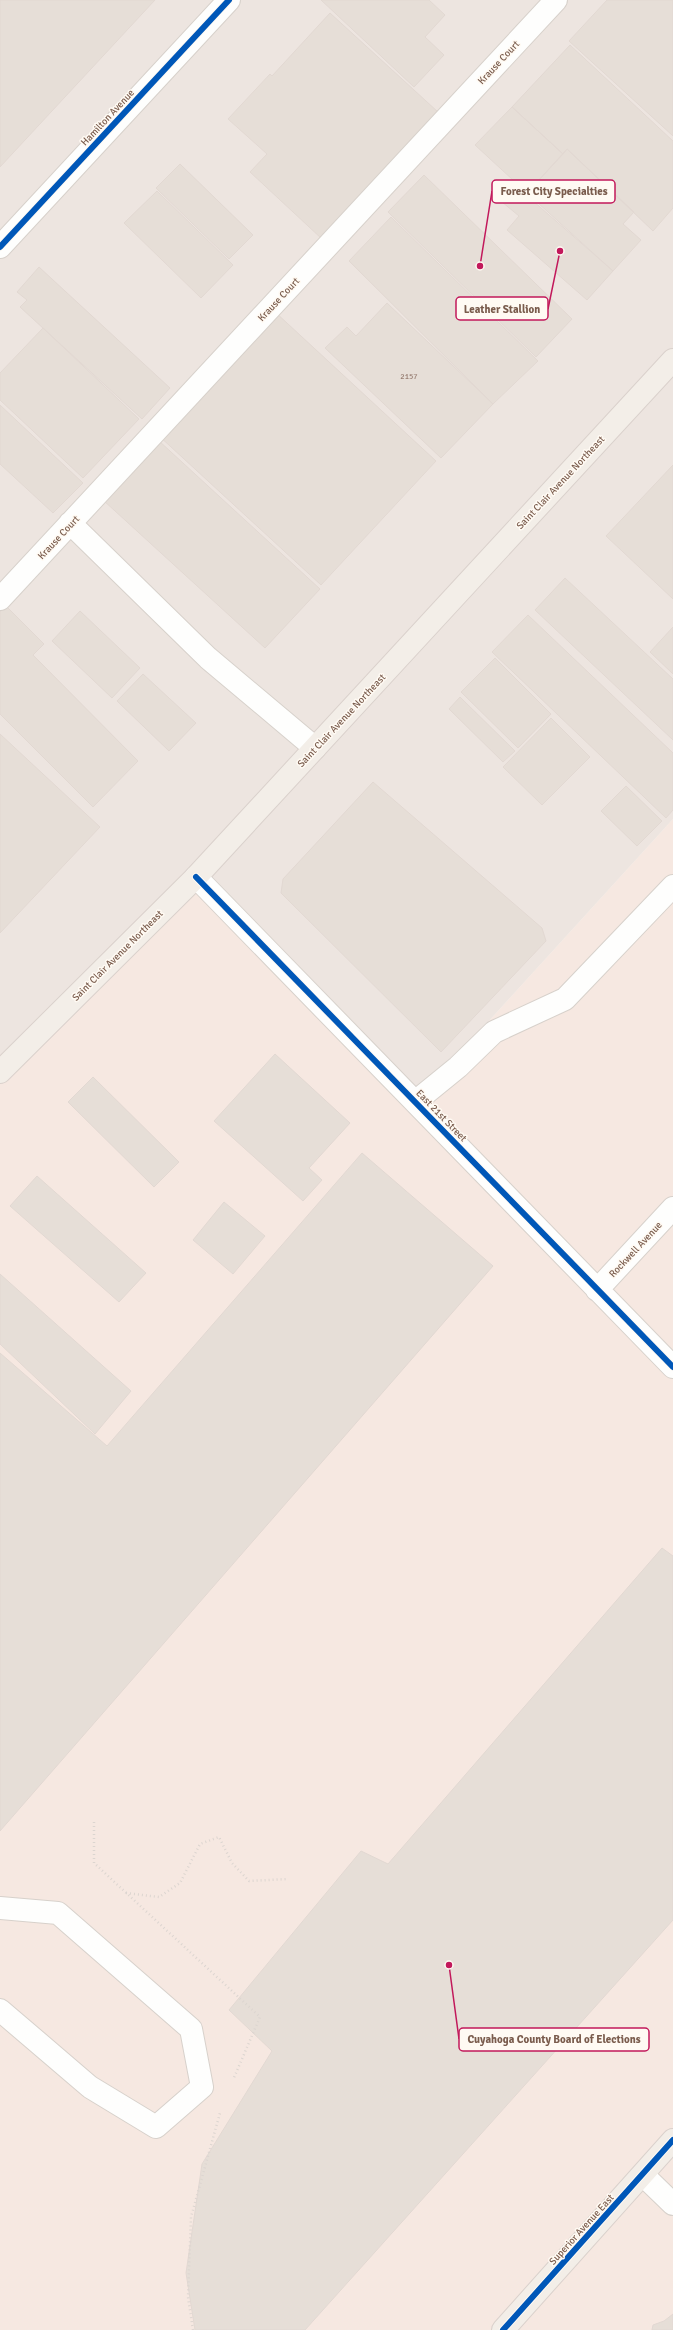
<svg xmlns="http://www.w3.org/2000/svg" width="673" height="2330" font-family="Signika,sans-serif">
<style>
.commercial{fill:#f6e8e1}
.industrial{fill:#ede5e0}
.building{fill:#e6ded7;stroke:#e2d8d2}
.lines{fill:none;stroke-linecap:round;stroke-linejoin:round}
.minor-casing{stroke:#d7d1cb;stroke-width:24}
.major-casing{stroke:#dad1cc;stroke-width:24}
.path{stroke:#dcd5d0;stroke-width:2.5;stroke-dasharray:1 3;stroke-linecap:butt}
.minor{stroke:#fefefd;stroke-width:22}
.major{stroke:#f3eee8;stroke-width:22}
.cycleway-casing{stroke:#fffaf3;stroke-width:8}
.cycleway{stroke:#0057b8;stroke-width:6}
.labels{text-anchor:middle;stroke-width:3;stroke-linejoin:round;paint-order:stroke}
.number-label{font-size:8px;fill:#977e72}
.street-label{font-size:10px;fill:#7a5c4d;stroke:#fffaf3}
.leader{fill:none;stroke:#c2185b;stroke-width:1.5}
.callout-dot{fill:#c2185b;stroke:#fffaf3;stroke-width:1.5}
.callout{fill:#fffaf3;stroke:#c2185b;stroke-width:1.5}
.callout-label{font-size:11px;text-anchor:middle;font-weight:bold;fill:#7a5c4d}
</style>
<rect width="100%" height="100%" fill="#f9f5f0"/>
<!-- commercial -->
<path class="commercial" d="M673,819V2330H0V1072L196,877L415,1102Z"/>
<!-- industrial -->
<path class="industrial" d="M0,0H673V819L415,1102L196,877L0,1072Z"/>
<!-- building -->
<path class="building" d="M0,0H155L0,167Z
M321,0H429L445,15L425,37L444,55L414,87Z
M607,0H673V136L569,41Z
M330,13L438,112L322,239L250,172L267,154L228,119L270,74L272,76Z
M570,45L673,141V208L653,231L567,149L563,154L512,107Z
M512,107L563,154L527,193L475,145Z
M567,149L634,212L623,224L641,240L613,271L527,193Z
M180,164L253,235L229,259L156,188Z
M424,175L572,319L536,357L388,212Z
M516,186L613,271L587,300L507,230L519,216L502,202Z
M157,191L233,265L201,298L124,223Z
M391,217L538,361L493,404L349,261Z
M39,267L170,388L142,419L20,307L27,300L17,292Z
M387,303L493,404L441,458L325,348L347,327L356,336Z
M274,311L436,461L321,585L158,435Z
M43,328L139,419L83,478L0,400V373Z
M0,405L83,483L53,513L0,464Z
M158,440L320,589L265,648L103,500Z
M673,465V599L606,536Z
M565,578L673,679V740L535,610Z
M6,606L44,644L33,655L138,761L93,807L0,714V612Z
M80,611L140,668L112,698L52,641Z
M528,615L673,753V810L666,818L492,652Z
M673,627V674L650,652Z
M495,658L551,714L518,748L461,692Z
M143,674L196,723L169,751L117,701Z
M460,697L515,751L503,762L449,709Z
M551,718L590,757L542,805L503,767Z
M0,734L100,827L0,933Z
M373,782L542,928L546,941L441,1052L281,893L283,879Z
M626,786L662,821L637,846L601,811Z
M275,1054L350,1123L309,1168L322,1180L303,1201L214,1121Z
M93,1077L179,1162L154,1187L68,1102Z
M362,1153L493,1266L0,1831V1353L107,1446Z
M37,1176L146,1273L119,1302L10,1206Z
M224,1202L265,1236L233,1274L193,1240Z
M0,1274L131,1391L95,1434L0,1344Z
M662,1548L673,1556V1920L305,2330H195L186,2273L202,2164L272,2051L229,2010L361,1851L388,1864Z
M673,2314V2330H652L653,2325L664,2321Z"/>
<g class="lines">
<!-- minor casing -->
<g class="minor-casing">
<path id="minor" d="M0,247L229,0
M70,523L208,658L315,748
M0,599L556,0
M196,877L673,1367
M415,1102L458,1067L494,1032L565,999L673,886
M597,1290L673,1208
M0,1908L58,1913L191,2029L202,2087L156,2127L90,2087L0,2010
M643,2175L673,2204"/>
</g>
<!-- major casing -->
<g class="major-casing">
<path id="major" d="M0,1072L196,877L673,360
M503,2330L673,2140"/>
</g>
<!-- path -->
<path class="path" d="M94,1822V1863L260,2017L233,2080
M126,1893L159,1897L180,1883L200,1844L219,1837L232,1863L249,1881L288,1879
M193,2330L188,2297L191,2217L220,2113"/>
<!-- minor -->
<use href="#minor" class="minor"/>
<!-- major -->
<use href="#major" class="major"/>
<!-- cycleway casing -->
<g class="cycleway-casing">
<path id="cycleway" d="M0,247L229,0
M196,877L673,1367
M503,2330L673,2140"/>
</g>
<!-- cycleway -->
<use href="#cycleway" class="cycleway"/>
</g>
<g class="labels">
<!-- number labels -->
<g class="number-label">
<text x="409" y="379">2157</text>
</g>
<!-- street labels -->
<g class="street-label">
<text transform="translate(498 62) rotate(-47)" y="4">Krause Court</text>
<text transform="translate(107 117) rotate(-47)" y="4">Hamilton Avenue</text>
<text transform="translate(278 299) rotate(-47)" y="4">Krause Court</text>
<text transform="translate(560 482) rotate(-47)" y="4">Saint Clair Avenue Northeast</text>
<text transform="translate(58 537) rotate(-47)" y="4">Krause Court</text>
<text transform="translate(341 720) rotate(-47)" y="4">Saint Clair Avenue Northeast</text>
<text transform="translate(117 955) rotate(-45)" y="4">Saint Clair Avenue Northeast</text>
<text transform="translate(442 1115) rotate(46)" y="4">East 21st Street</text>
<text transform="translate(635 1249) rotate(-47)" y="4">Rockwell Avenue</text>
<text transform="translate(581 2229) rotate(-48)" y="4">Superior Avenue East</text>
</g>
</g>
<!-- callouts -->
<path class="leader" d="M480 266L492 191M560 251L548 309M449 1965L459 2039"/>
<g class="callout-dot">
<circle cx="480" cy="266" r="4"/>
<circle cx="560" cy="251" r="4"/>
<circle cx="449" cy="1965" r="4"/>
</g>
<g class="callout">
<rect x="492" y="180" width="123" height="23" rx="4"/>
<rect x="456" y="297" width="92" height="23" rx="4"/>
<rect x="459" y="2028" width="190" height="23" rx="4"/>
</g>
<g class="callout-label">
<text x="554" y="195">Forest City Specialties</text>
<text x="502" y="313">Leather Stallion</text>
<text x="554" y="2043">Cuyahoga County Board of Elections</text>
</g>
</svg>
